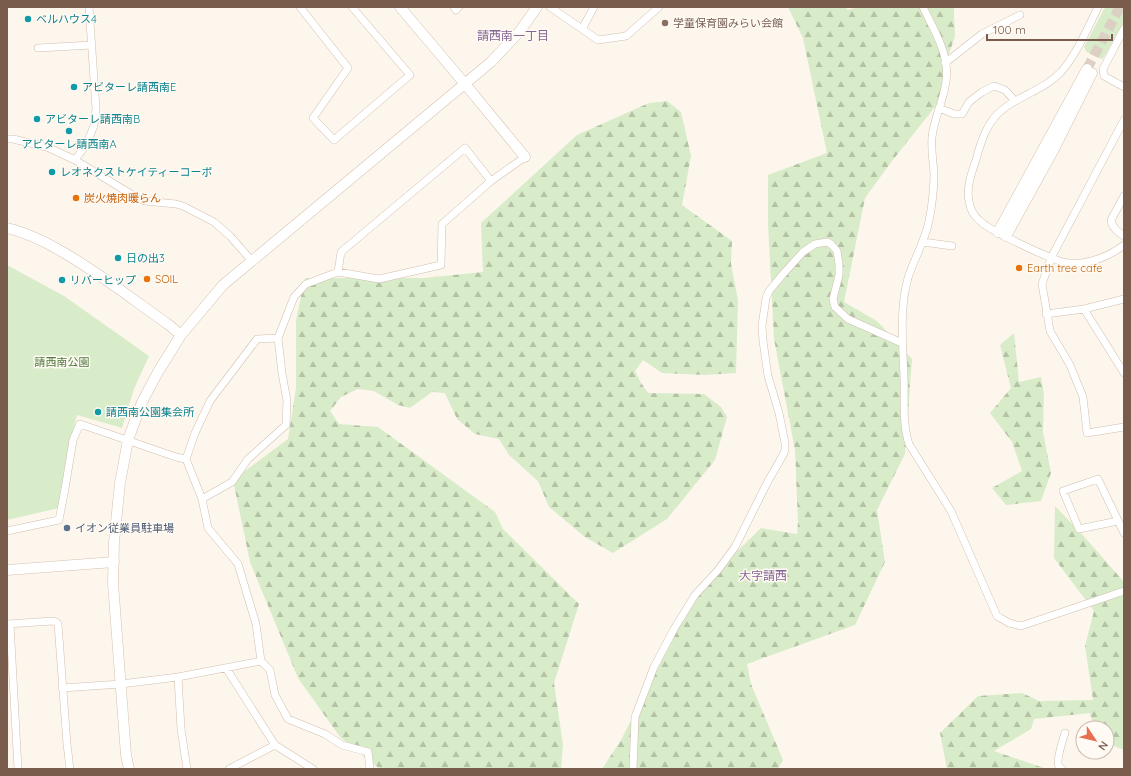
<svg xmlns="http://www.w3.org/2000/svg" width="1131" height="776" font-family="Quicksand,'Noto Sans JP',sans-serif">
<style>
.forest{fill:url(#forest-firs)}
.park{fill:#d8ecc9}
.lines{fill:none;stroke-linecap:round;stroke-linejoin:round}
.secondary-tunnel{stroke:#dcd0c4;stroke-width:10;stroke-dasharray:10 5;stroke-linecap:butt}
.street-casing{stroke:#d1beb0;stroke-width:8}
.secondary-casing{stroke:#d6c0b0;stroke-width:11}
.street{stroke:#fff;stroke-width:7}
.secondary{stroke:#fff;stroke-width:10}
.culture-dot{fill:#0f9aa8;stroke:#fffaf3;stroke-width:1.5}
.education-dot{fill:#8d6e63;stroke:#fffaf3;stroke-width:1.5}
.food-dot{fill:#e8710a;stroke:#fffaf3;stroke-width:1.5}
.service-dot{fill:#5c6f8a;stroke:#fffaf3;stroke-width:1.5}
.labels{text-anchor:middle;stroke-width:3;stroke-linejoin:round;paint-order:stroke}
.culture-label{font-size:11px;fill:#0d838f;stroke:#fffaf3;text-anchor:start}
.education-label{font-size:11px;fill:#785e54;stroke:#fffaf3;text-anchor:start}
.food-label{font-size:11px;fill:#c56008;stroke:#fffaf3;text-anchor:start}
.park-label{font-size:11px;fill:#537a41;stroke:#fffaf3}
.service-label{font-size:11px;fill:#4e5e75;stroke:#fffaf3;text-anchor:start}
.neighbourhood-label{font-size:12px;fill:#846695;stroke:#fffaf3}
</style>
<defs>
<pattern id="forest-firs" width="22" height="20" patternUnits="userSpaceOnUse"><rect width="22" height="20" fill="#d8ecc9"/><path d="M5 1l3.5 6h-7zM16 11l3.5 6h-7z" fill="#b4c2a5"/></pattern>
</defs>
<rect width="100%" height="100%" fill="#fdf6ec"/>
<!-- forest -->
<path class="forest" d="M788,7H845L848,10L859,7H954V13L955,37L948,56L942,98L892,161L865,198L844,302L877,321L912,359L905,454L877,510L885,562L855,625L747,664L751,684L783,760L778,769H602L621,740L702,582L721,567L761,528L797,534L798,522L795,450L774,339L768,224V175L827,153L803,38Z
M667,101L681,112L691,156L682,205L732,241L731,264L738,300L736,373L705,375L662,373L643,360L635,371L641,383L648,393L704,394L721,407L727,417L715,460L667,519L613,553L585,537L549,507L538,481L509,455L499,439L475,434L457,419L445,393L432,392L410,408L398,405L374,391L358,389L341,397L330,411L339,424L378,427L495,512L503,529L579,604L554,683L563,745L561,769H380L340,737L298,678L250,562L233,480L288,439L296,388V320L305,278H424L483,272L481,223L577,135L649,103Z
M1014,333L1019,382L1041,377L1044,394L1043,432L1051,473L1041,501L1006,505L992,488L1022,471L1012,442L990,413L1011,388L1000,345Z
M1055,506L1080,532L1124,582V750L1107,743V728H1094L1090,713L1034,719L1031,729L994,751L1047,769H947L940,733L978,696L1022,693L1039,701L1093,700L1085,646L1094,611L1054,558Z"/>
<!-- park -->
<path class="park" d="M1105,7H1124V22L1104,57L1102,59C1095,56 1086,54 1084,47Z
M7,265L64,296L149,356L134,389L122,428L77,415L66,460L59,508L7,520Z"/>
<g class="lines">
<!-- secondary-tunnel -->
<path class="secondary-tunnel" d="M1087,69L1120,7"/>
<!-- street casing -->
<g class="street-casing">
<path id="street" d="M300,7L348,68L313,118L334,140L410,75L352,7
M454,7L456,10L459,7
M550,7L598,40L626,36L659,7
M923,7C935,32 952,58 945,87C942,104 934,119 932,137C931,149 933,161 934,173C934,189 932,206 929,221C925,241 914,259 908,278C899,310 903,346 904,378C905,400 902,423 909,444L951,511L997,616L1009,623L1021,626L1124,591
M1098,7C1088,28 1076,55 1061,72C1044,90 1020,95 1002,110C987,122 981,141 976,160C972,172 966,187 969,201C970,209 974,216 980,221C987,228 998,232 1006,237C1021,244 1035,252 1050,257C1056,260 1064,263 1070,263C1088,265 1110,256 1124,245
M582,29L594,7
M1124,29L1103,69L1104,76L1124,87
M38,48L92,45
M945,63L982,34L1020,15
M939,108L954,114H962L969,102L982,92L994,86L1005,90L1015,101
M1124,120L1051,258L1042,284L1050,331L1070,365L1083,397L1087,433L1124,427
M7,139H13L47,147L75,160L139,199L145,201L176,204L183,206L214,222L230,236L251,260
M75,160L86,145L94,126L96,109L89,7
M1124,196L1111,220C1112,228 1118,232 1124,236
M923,242L952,246
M338,272L341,252L465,148L491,181
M1084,309L1124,373
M1046,314L1084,309L1124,299
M202,499L232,482L248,459L286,425L287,401L282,373L278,338L294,297L306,284L338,272L379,279L441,265L442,224L491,181L525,157
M1118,521L1079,529L1063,491L1098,479L1124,533
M7,531L59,520L65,489L73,440L80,424L176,457L186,459
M7,624L53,621L56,622L58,624L67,744L70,769
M10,624L18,769
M261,661L270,670L275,695L288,719L325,734L342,745L368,752L370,769
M226,668L275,745L313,769
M178,677L181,729L187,769
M62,688L121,684L178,677L261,661L256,624L238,564L208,528L202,499L186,459L195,433L210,401L257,339L278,338
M229,769L275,745
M633,769L635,717L654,667L674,629L695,595L718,570L735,547L767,483L783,455L785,450V443L779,413L768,376L763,341L762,326L766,298L769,291L784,273L803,252L815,244L827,242L831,244L837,251L839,264V275L833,299L835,307L848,319L902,343
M1062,769C1061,768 1060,768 1059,767C1056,761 1063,739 1065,733"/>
</g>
<!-- secondary casing -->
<g class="secondary-casing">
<path id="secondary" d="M400,7L465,84L525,157
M7,228C28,233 48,243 66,254C102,275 135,301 169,325L181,335
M998,232L1087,69
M1006,236L1054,149L1092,73
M7,570L114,562
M129,769L126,755L113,583L114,542L120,483L128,440L142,402L158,372L181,335L223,285L491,62L520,31L537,7"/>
</g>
<!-- street -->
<use href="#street" class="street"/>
<!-- secondary -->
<use href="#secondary" class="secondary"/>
</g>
<!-- markers -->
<g class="culture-dot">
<circle cx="28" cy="19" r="4"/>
<circle cx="74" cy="87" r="4"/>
<circle cx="37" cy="119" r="4"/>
<circle cx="69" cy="131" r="4"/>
<circle cx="52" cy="172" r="4"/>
<circle cx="118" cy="258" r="4"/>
<circle cx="62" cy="280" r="4"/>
<circle cx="98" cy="412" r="4"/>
</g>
<circle class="education-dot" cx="665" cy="23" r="4"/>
<g class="food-dot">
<circle cx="76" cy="198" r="4"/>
<circle cx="1019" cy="268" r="4"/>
<circle cx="147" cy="279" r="4"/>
</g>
<circle class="service-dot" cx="67" cy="528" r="4"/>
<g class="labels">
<!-- culture labels -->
<g class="culture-label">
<text x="36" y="23">ベルハウス4</text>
<text x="82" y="91">アビターレ請西南E</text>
<text x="45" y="123">アビターレ請西南B</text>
<text x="69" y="148" text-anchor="middle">アビターレ請西南A</text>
<text x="60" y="176">レオネクストケイティーコーポ</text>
<text x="126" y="262">日の出3</text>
<text x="70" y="284">リバーヒップ</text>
<text x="106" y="416">請西南公園集会所</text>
</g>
<!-- education labels -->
<g class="education-label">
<text x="673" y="27">学童保育園みらい会館</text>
</g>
<!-- food labels -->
<g class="food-label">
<text x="84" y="202">炭火焼肉暖らん</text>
<text x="1027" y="272">Earth tree cafe</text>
<text x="155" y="283">SOIL</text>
</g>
<!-- park labels -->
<g class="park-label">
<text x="62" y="366">請西南公園</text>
</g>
<!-- service labels -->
<g class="service-label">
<text x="75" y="532">イオン従業員駐車場</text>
</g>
<!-- neighbourhood labels -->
<g class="neighbourhood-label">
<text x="513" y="40">請西南一丁目</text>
<text x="763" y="580">大字請西</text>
</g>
</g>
<!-- border -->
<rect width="1131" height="776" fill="none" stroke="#7a5c4d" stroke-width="16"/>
<!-- north arrow -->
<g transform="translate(1095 740) rotate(125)"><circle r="19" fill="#fffaf3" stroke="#cabbb1"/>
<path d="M0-3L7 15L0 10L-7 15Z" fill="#e76f51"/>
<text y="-6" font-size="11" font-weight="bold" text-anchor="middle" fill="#7a5c4d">N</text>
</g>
<!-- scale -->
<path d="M987 34v6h125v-6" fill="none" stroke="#7a5c4d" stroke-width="2"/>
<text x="993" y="34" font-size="12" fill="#7a5c4d" stroke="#fffaf3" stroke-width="3" paint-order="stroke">100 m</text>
</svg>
